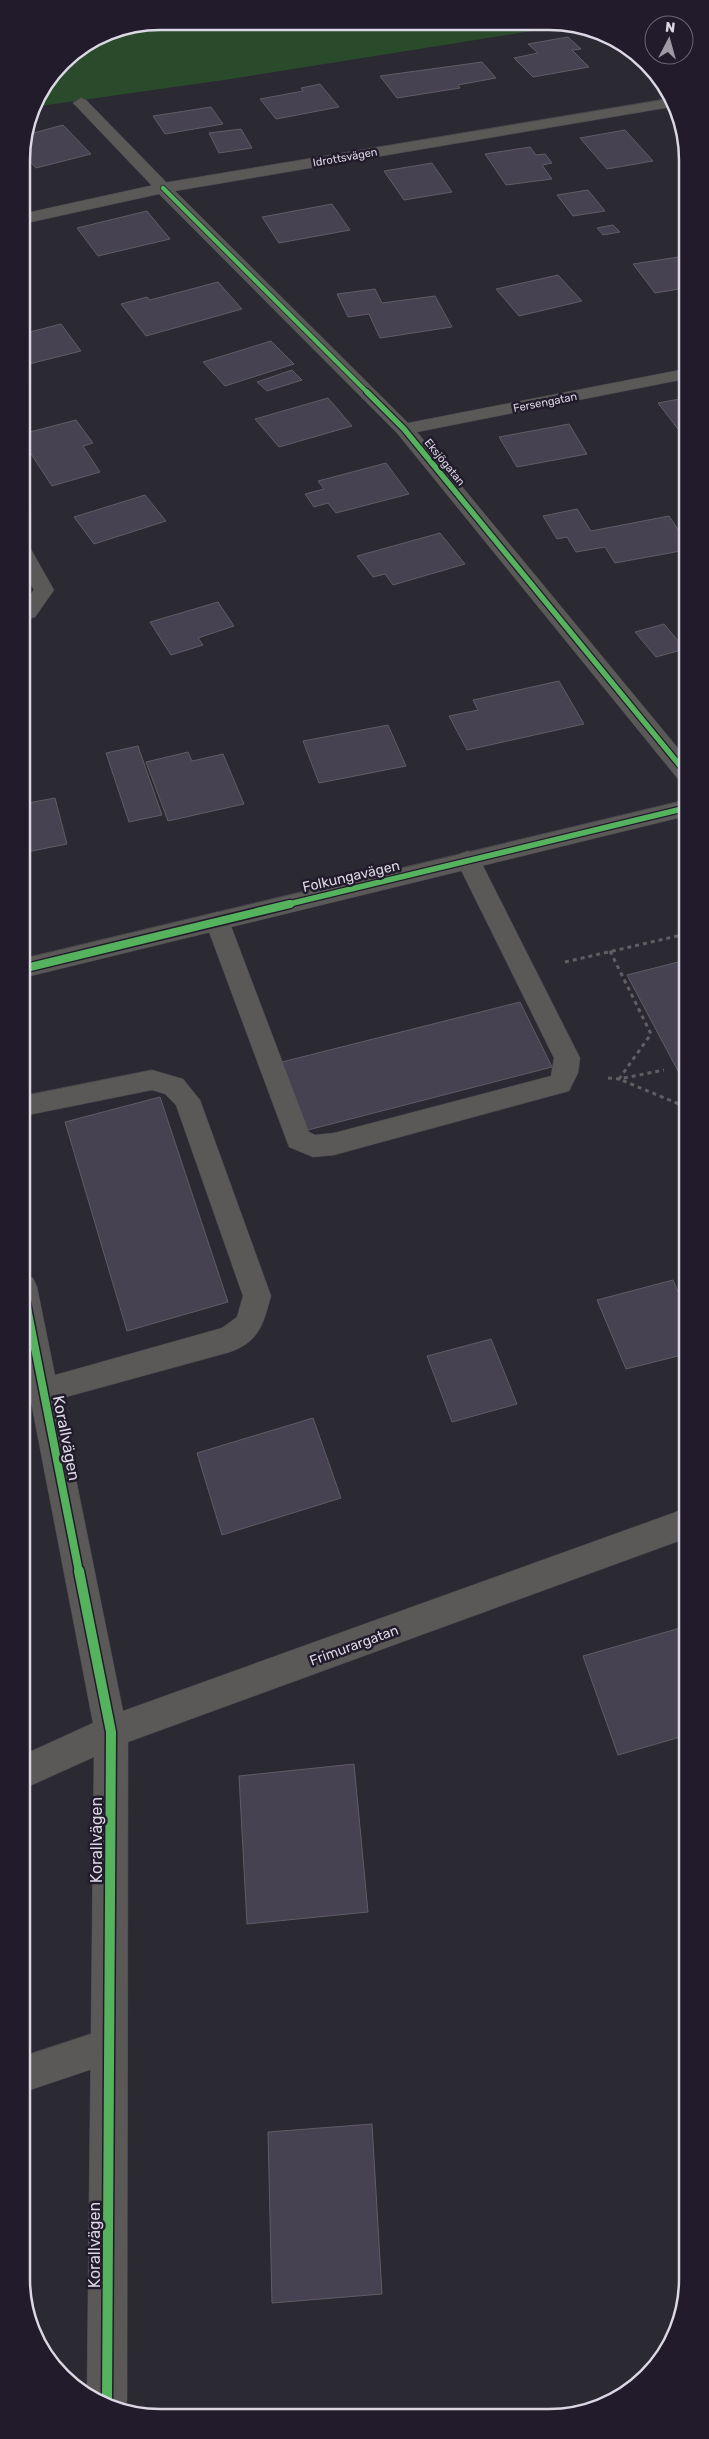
<svg xmlns="http://www.w3.org/2000/svg" width="709" height="2439" font-family="Rubik,sans-serif">
<style>
.green{fill:#294a2b}
.building{fill:#474252;stroke:#5f5c65}
.lines{fill:none;stroke-linecap:round;stroke-linejoin:round}
.lane-casing{stroke:#48464d;stroke-width:1}
.street-casing{stroke:#48464d;stroke-width:1}
.path{stroke:#615f61;stroke-width:3;stroke-dasharray:4 4;stroke-linecap:butt}
.lane{fill:#5a5957;fill-rule:evenodd}
.street{fill:#5a5957;fill-rule:evenodd}
.cycleway-far3-casing{stroke:#211b2c;stroke-width:6}
.cycleway-far2-casing{stroke:#211b2c;stroke-width:8}
.cycleway-far1-casing{stroke:#211b2c;stroke-width:11}
.cycleway-casing{stroke:#211b2c;stroke-width:13}
.cycleway-far3{stroke:#56b35d;stroke-width:4.5}
.cycleway-far2{stroke:#56b35d;stroke-width:5.5}
.cycleway-far1{stroke:#56b35d;stroke-width:8}
.cycleway{stroke:#56b35d;stroke-width:10}
.labels{text-anchor:middle;stroke-width:5;stroke-linejoin:round;paint-order:stroke}
.far-street-label{font-size:11px;fill:#dbd7e3;stroke:#211b2c}
.street-label{font-size:14px;fill:#dbd7e3;stroke:#211b2c}
.near-street-label{font-size:16px;fill:#dbd7e3;stroke:#211b2c}
.rim{fill:none;stroke:#dbd7e3;stroke-width:2.5}
</style>
<rect width="100%" height="100%" fill="#2b2932"/>
<!-- green -->
<path class="green" d="M160,21L576,24L224,80L33,107C41,79 80,44 107,32C122,25 143,25 160,21Z"/>
<!-- building -->
<path class="building" d="M568,37L581,49L572,50L589,67L533,77L514,58L538,53L528,44Z
M482,62L496,78L458,85L460,88L397,98L380,76Z
M320,84L339,107L276,119L260,99L303,91L301,88Z
M211,107L223,124L165,134L153,116Z
M63,125L91,154L36,168L22,153L26,135Z
M241,129L252,148L219,153L209,133Z
M625,130L653,161L607,169L580,138Z
M530,147L536,155L545,154L552,163L542,165L552,179L506,185L485,154Z
M432,163L452,192L404,200L384,171Z
M588,190L605,211L573,216L557,195Z
M332,204L350,230L279,243L262,217Z
M147,211L170,239L98,256L77,228Z
M613,225L620,232L603,235L597,228Z
M685,256V288L655,293L633,264Z
M558,275L582,301L519,316L496,289Z
M218,282L242,309L146,336L121,304L147,297L150,300Z
M375,289L382,303L435,296L452,327L380,338L369,314L348,317L337,294Z
M61,324L81,351L25,365L22,361V334Z
M271,341L294,364L225,386L203,362Z
M292,370L302,380L267,391L257,382Z
M328,398L352,426L279,447L255,419Z
M685,398V432L681,433L658,403Z
M76,420L93,443L83,446L100,472L52,486L22,440V434Z
M569,424L587,454L517,467L499,437Z
M386,463L409,494L336,513L328,503L314,507L305,494L324,489L318,481Z
M145,495L166,521L94,544L74,517Z
M577,509L591,531L669,516L686,541V550L615,563L605,547L576,552L567,537L557,539L543,516Z
M440,533L465,564L393,585L385,574L373,577L357,556Z
M218,602L234,626L198,638L203,645L171,655L150,622Z
M664,624L685,649L656,657L635,632Z
M559,681L584,724L467,750L449,716L478,710L473,700Z
M388,725L406,766L319,783L303,741Z
M138,746L162,815L129,822L106,753Z
M188,752L192,761L223,754L244,804L168,821L146,762Z
M55,798L67,844L22,853V804Z
M686,960V1086L627,975Z
M520,1002L552,1067L304,1131L278,1063Z
M160,1097L228,1302L127,1331L65,1122Z
M673,1280L686,1310V1354L626,1369L597,1300Z
M491,1339L517,1404L452,1422L427,1356Z
M313,1418L341,1498L222,1535L197,1453Z
M687,1626V1735L618,1755L583,1656Z
M354,1764L368,1912L247,1924L239,1776Z
M372,2124L382,2294L272,2303L268,2132Z"/>
<g class="lines">
<!-- lane casing -->
<g class="lane-casing">
<path id="lane" d="M81,98L86,100L169,185L171,188L169,191H157L76,106L73,103Z
M468,851L476,854L480,860L580,1058L578,1073L569,1091L334,1155L313,1157L289,1147L205,921L208,915L217,912L226,915L229,921L309,1132L315,1135L334,1133L551,1076L554,1058L456,860L460,854Z
M152,1070L183,1079L200,1100L271,1296C263,1324 260,1341 230,1352L44,1403L34,1399L29,1390L34,1381L222,1328L237,1317L243,1296L176,1105L165,1094L152,1090L23,1116V1096Z
M109,2028L122,2033L127,2046L122,2059L24,2092V2056Z"/>
</g>
<!-- street casing -->
<g class="street-casing">
<path id="street" d="M667,99L671,107L175,191L408,423L685,369V379L417,432L686,758V781L678,779L397,433L159,194L22,224V214L163,183Z
M22,544L29,546L54,590L35,617L22,621V605L34,590L22,569Z
M686,800V816L22,978V959Z
M23,1275L33,1278L37,1287L123,1711L687,1508V1538L128,1742L127,2401L123,2410L87,2390L94,1757L23,1789V1755L93,1723L23,1360Z"/>
</g>
<!-- path -->
<path class="path" d="M610,951L651,1034L619,1079L686,1107
M565,962L686,934
M608,1078L619,1079L664,1070"/>
<!-- lane -->
<use href="#lane" class="lane"/>
<!-- street -->
<use href="#street" class="street"/>
<!-- cycleway-far3 casing -->
<g class="cycleway-far3-casing">
<path id="cycleway-far3" d="M163,188L369,394"/>
</g>
<!-- cycleway-far2 casing -->
<g class="cycleway-far2-casing">
<path id="cycleway-far2" d="M367,392L404,429L686,773
M285,905L686,808"/>
</g>
<!-- cycleway-far1 casing -->
<g class="cycleway-far1-casing">
<path id="cycleway-far1" d="M22,969L290,904
M23,1287L79,1572"/>
</g>
<!-- cycleway casing -->
<g class="cycleway-casing">
<path id="cycleway" d="M79,1571L111,1732L107,2401"/>
</g>
<!-- cycleway-far3 -->
<use href="#cycleway-far3" class="cycleway-far3"/>
<!-- cycleway-far2 -->
<use href="#cycleway-far2" class="cycleway-far2"/>
<!-- cycleway-far1 -->
<use href="#cycleway-far1" class="cycleway-far1"/>
<!-- cycleway -->
<use href="#cycleway" class="cycleway"/>
</g>
<g class="labels">
<!-- far-street labels -->
<g class="far-street-label">
<text transform="translate(345 157) rotate(-10)" y="4">Idrottsvägen</text>
<text transform="translate(545 402) rotate(-11)" y="4">Fersengatan</text>
<text transform="translate(445 462) rotate(51)" y="4">Eksjögatan</text>
</g>
<!-- street labels -->
<g class="street-label">
<text transform="translate(351 876) rotate(-13)" y="5">Folkungavägen</text>
<text transform="translate(354 1645) rotate(-20)" y="5">Frimurargatan</text>
</g>
<!-- near-street labels -->
<g class="near-street-label">
<text transform="translate(67 1438) rotate(79)" y="6">Korallvägen</text>
<text transform="translate(96 1840) rotate(-90)" y="6">Korallvägen</text>
<text transform="translate(94 2245) rotate(-90)" y="6">Korallvägen</text>
</g>
</g>
<!-- crop -->
<path d="M0 0H709V2439H0ZM160 30H549A130 130 0 0 1 679 160V2279A130 130 0 0 1 549 2409H160A130 130 0 0 1 30 2279V160A130 130 0 0 1 160 30Z" fill="#211b2c" fill-rule="evenodd"/>
<path class="rim" d="M160 30H549A130 130 0 0 1 679 160V2279A130 130 0 0 1 549 2409H160A130 130 0 0 1 30 2279V160A130 130 0 0 1 160 30Z"/>
<!-- north arrow -->
<g transform="translate(669 40) rotate(6)"><circle r="24" fill="#211b2c" stroke="#6b6675"/>
<path d="M0-4L9 19L0 12L-9 19Z" fill="#9d9aa5"/>
<text y="-8" font-size="14" font-weight="bold" text-anchor="middle" fill="#dbd7e3">N</text>
</g>
</svg>
